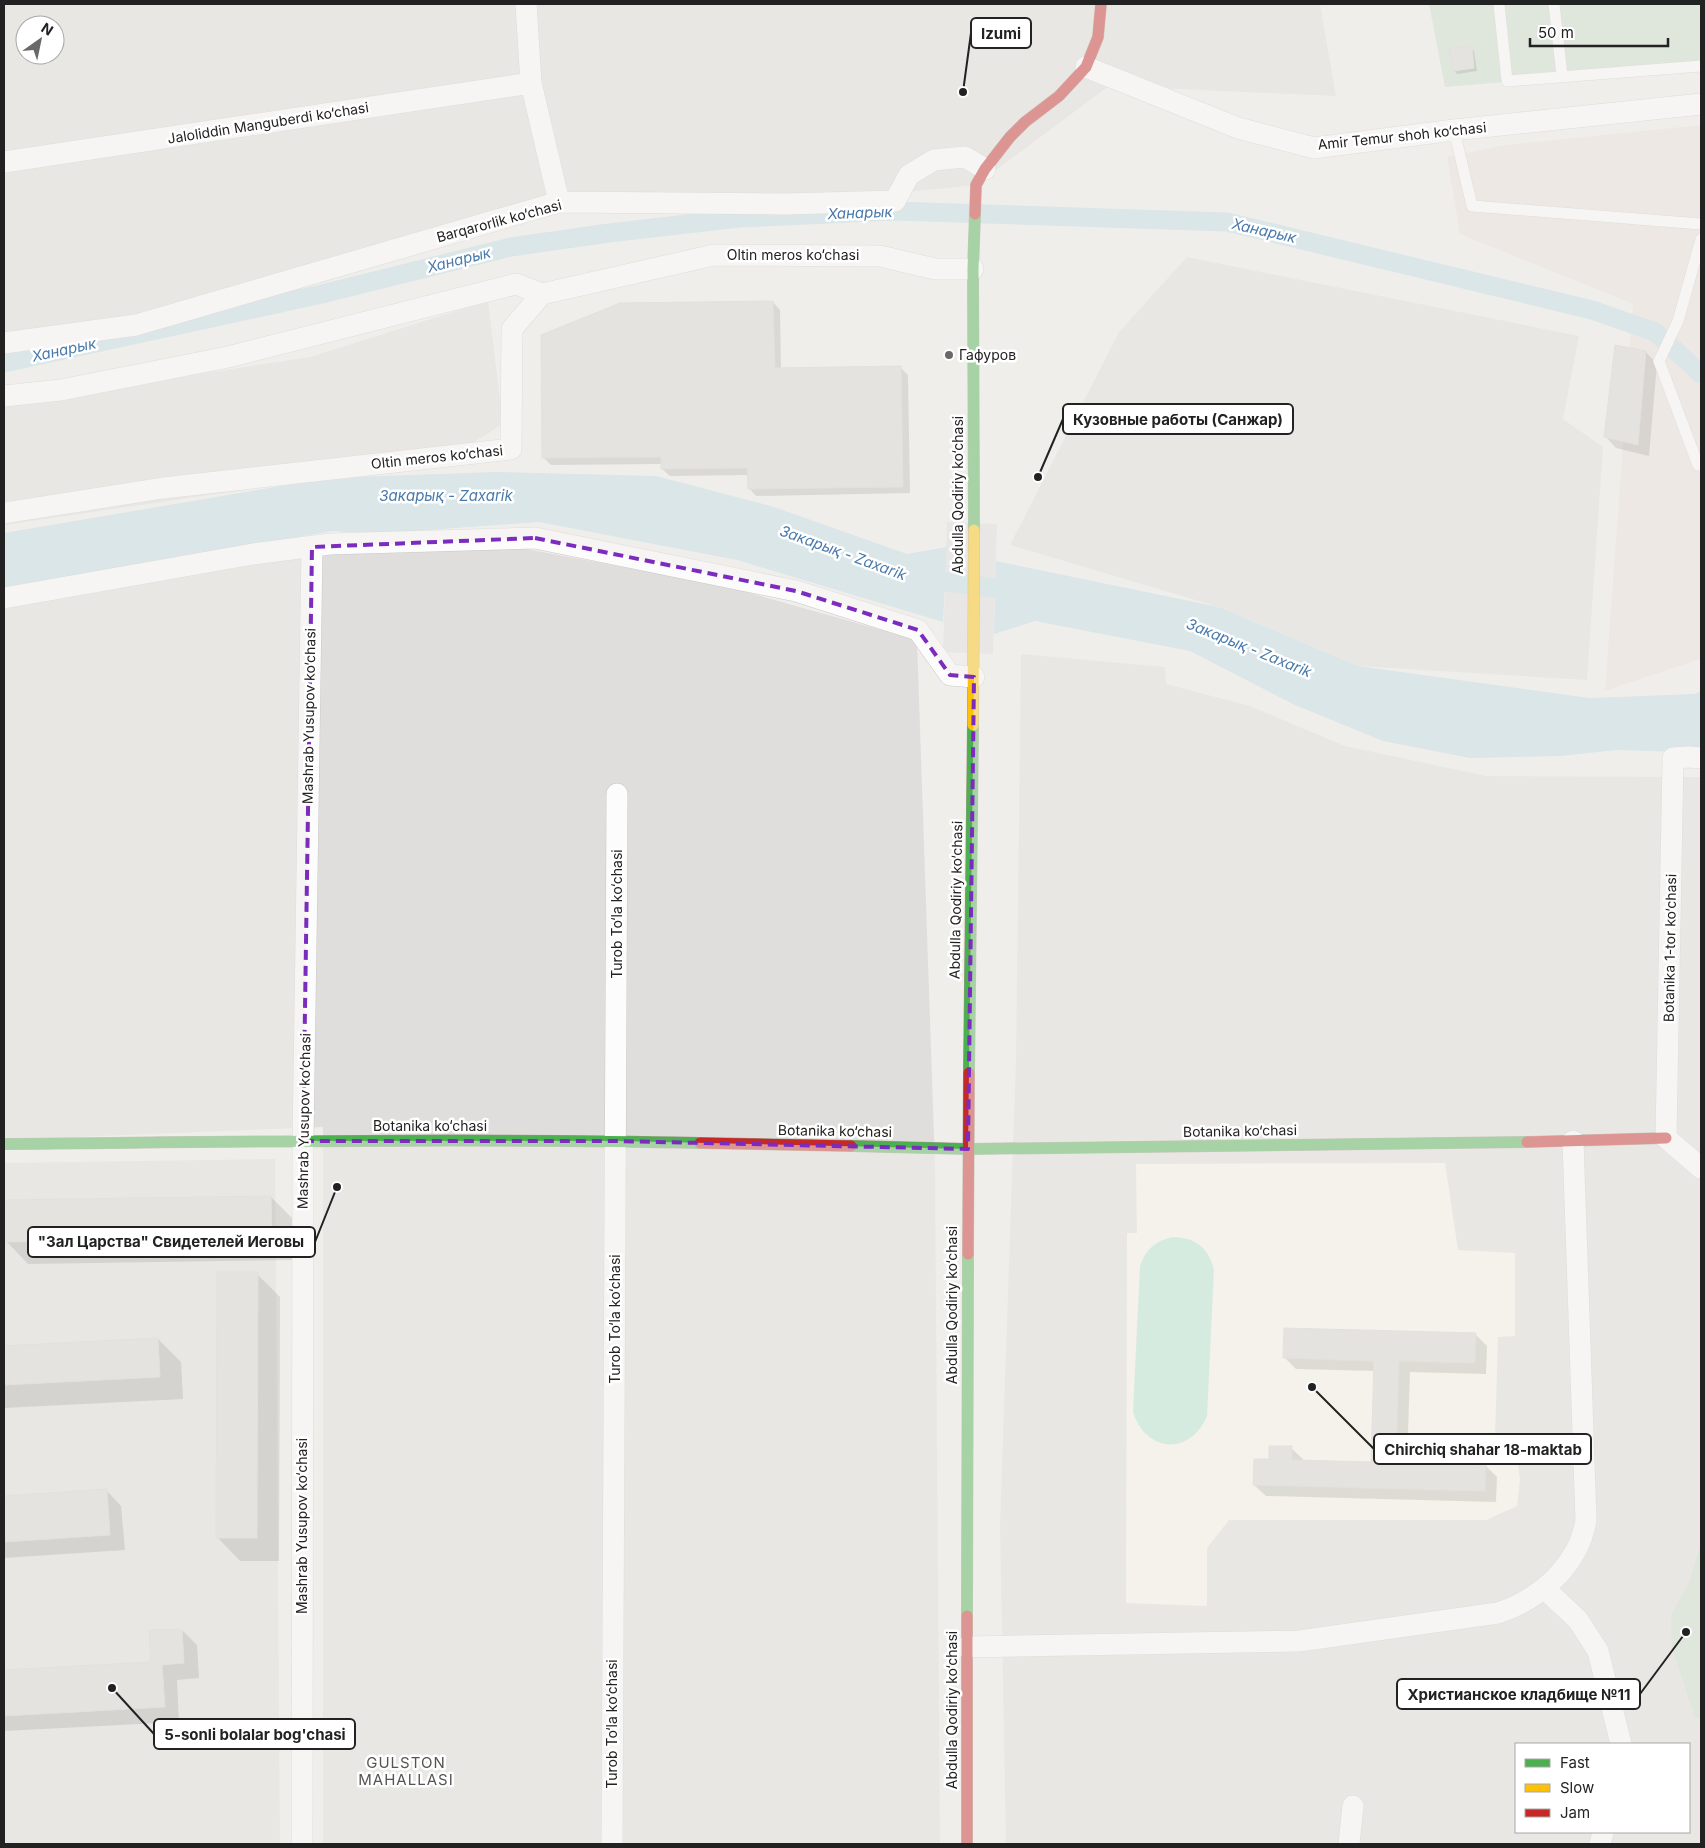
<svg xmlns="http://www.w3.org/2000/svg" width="1705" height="1848" font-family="Inter,sans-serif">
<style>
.residential{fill:#dfdedc;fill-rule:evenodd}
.education{fill:#f8f7e8}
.military{fill:#eae0db}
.cemetery{fill:#cadbca}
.pitch{fill:#b7e6d2}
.water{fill:#bfdbe3}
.pier{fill:#dedddd}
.shadow{fill:#0003}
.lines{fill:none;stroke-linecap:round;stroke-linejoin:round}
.canal{stroke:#bfdbe3;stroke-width:19}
.building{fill:#d7d4d2;stroke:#d3d0cc}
.lane-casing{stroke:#c9c8c7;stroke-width:12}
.street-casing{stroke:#c9c8c7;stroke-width:22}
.fast-casing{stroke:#999a82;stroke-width:12}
.slow-casing{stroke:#999a82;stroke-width:12}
.jam-casing{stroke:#999a82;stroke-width:12}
.lane{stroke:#fdfcfc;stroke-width:11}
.street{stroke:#fdfcfc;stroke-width:21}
.fast{stroke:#4caf50;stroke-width:11}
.slow{stroke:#ffc107;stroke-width:11}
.jam{stroke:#c62828;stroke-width:11}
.marked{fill:none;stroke:#7b2cbf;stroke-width:4;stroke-dasharray:10 6;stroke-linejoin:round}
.poi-dot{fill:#6a6968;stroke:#fff;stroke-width:2}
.labels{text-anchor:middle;stroke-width:5;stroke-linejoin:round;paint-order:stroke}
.street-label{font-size:14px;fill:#222;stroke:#fff}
.poi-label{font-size:14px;fill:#222;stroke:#fff;text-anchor:start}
.water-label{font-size:15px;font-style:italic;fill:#4a7aab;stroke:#fff}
.neighbourhood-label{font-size:15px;letter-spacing:1px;fill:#555;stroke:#fff}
.leader{fill:none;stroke:#222;stroke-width:2}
.callout-dot{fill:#222;stroke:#fff;stroke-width:2}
.callout{fill:#fff;stroke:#222;stroke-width:2}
.callout-label{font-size:15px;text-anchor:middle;font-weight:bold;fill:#222}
</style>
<rect width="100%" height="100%" fill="#f0eeeb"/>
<!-- residential -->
<path class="residential" d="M4,4H1320L1336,96L1109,86L976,185L787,204L559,202L136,325L4,343ZM25,25H55V55H25Z
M1187,257L1579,336L1563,419L1603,447L1587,680L1358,666L1219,607L1010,545L1119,332Z
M488,301L503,424L443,461L4,525V404L310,357Z
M343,548H521L725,586L917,640L935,1166L940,1844H323V1127L4,1140V605Z
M1021,654L1165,667L1166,684L1250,706L1345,746L1486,776L1701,777V1844H1006L1000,1526L1016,1059ZM1516,1744H1689V1832H1516Z
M275,1159L280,1844H4V1163Z"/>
<!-- education -->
<path class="education" d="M1445,1163L1458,1250L1515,1253V1336L1498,1337L1495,1437L1516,1449L1520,1480L1517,1506L1486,1520H1229L1207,1548V1606L1126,1603L1127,1233H1137L1136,1164Z"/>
<!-- military -->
<path class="military" d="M1701,125V659L1605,691L1633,304L1460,234L1447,157L1505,145Z"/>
<!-- cemetery -->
<path class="cemetery" d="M1429,4H1701V66L1445,87Z
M1701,1543V1718H1695L1672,1648L1671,1615L1689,1583Z"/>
<!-- pitch -->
<path class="pitch" d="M1173,1237C1196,1238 1208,1247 1214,1270L1207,1416C1190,1456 1146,1453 1133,1412L1140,1266C1146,1249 1155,1241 1173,1237Z"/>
<!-- water -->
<path class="water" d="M496,472L656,476L774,507L907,554L947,547L943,622L737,560L539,522L374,534L332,531L95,573L4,587V533L328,478Z
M996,561L1219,607L1358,666L1590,698L1695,694L1701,691V750L1678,752L1617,750L1561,756L1470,758L1383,741L1295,705L1190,651L1035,621L994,634Z"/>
<!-- pier -->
<path class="pier" d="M947,522L997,524L993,654L943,652Z"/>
<!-- shadow -->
<path class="shadow" d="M1471,47L1474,51L1477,71L1457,74L1454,70Z
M773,302L780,310L781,369L901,368L908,375L910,493L756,496L749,488V475L670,476L662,469V464L551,465L544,458Z
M1646,352L1657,364L1649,456L1616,448L1605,436Z
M271,1197L294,1220V1260L28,1264L6,1241Z
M257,1274L280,1297L279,1561H240L218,1538Z
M1476,1335L1487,1346L1486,1374L1410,1372L1407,1464L1447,1465L1465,1454L1477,1466H1486L1497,1477L1496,1502L1266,1496L1254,1485L1270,1460L1291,1448L1303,1459V1461L1372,1463L1375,1371L1296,1369L1285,1358Z
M158,1339L181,1362L183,1399L4,1408V1347Z
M106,1490L121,1506L125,1550L4,1558V1498Z
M182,1630L197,1645L199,1678L177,1680L179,1722L4,1731V1672L152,1663Z"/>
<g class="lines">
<!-- canal -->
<path class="canal" d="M4,363L322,294L511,247L609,233L739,218L894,211L1227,222L1592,310L1655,332L1701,374
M921,578L1020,592"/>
</g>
<!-- building -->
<path class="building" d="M1472,46L1474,68L1453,71L1450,48Z
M773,301L775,368L901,366L903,487L748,489L747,468L661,469V457L542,458L541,335L620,303Z
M1615,345L1646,351L1638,445L1604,437Z
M271,1196L272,1237L4,1242V1200Z
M217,1272H258L257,1538H216Z
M1284,1328L1476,1333L1475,1363L1399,1361L1396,1462L1446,1464V1452L1465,1453V1464L1486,1465L1485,1491L1253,1485L1254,1459H1269V1446H1292V1460L1371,1462L1374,1361L1283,1358Z
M158,1338L160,1377L4,1385V1346Z
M107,1489L110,1535L4,1542V1496Z
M182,1629L184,1663L162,1665L165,1707L4,1716V1670L151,1662L149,1630Z"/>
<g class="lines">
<!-- lane casing -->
<g class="lane-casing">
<path id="lane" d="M1499,4L1507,81L1701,66
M1554,4L1562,76
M1454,130L1472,206L1701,224
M1698,465L1659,361L1678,321L1701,239"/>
</g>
<!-- street casing -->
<g class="street-casing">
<path id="street" d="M526,4L531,83L559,202
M1086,67L1238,128L1314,148L1454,130L1701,104
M4,162L531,83
M4,343L136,325L559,202L787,204L895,201L909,175L934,160L965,157L985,169
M4,396L61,390L228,357L516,284L542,294
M4,513L163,488L511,449L512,329L542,294L714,255L880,256L935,269H973
M4,598L253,554L330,544L535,538L796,591L918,630L950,675L974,677
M1701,758L1689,757L1673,758L1666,1138L1701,1168
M1544,1588L1578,1620L1598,1651L1621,1744
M966,1647L1299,1641L1498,1613C1540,1599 1579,1565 1586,1520L1573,1141
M302,1844L303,1141L312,547
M612,1844L617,794
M1349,1844L1353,1806
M1600,1844L1603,1832"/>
</g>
<!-- fast casing -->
<g class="fast-casing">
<path id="fast" d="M974,530L973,269L975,214
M969,1073L973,725
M4,1144C236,1142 468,1138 700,1143
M851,1146L968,1149L1527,1142
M967,1616L968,1254"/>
</g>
<!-- slow casing -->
<g class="slow-casing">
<path id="slow" d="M973,725L974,530"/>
</g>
<!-- jam casing -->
<g class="jam-casing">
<path id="jam" d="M975,214L976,185L985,169L1010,137L1025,122L1059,96L1086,67L1098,37L1101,4
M1527,1142L1666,1138
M700,1143L851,1146
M968,1254L969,1073
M967,1844V1616"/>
</g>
<!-- lane -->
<use href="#lane" class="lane"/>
<!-- street -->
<use href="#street" class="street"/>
<!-- fast -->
<use href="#fast" class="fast"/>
<!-- slow -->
<use href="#slow" class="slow"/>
<!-- jam -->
<use href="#jam" class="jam"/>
</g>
<!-- marked area -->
<path d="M0 0H1705V1848H0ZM535,538L796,591L918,630L950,675L974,677L968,1149L616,1141H303L312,547Z" fill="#f0eeeb" fill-opacity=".55" fill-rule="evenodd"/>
<path class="marked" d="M535,538L796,591L918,630L950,675L974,677L968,1149L616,1141H303L312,547Z"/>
<!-- markers -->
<circle class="poi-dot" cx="949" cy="355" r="5"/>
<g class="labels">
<!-- street labels -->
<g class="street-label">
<text transform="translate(268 123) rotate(-9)" y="5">Jaloliddin Manguberdi ko‘chasi</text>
<text transform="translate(1402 136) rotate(-6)" y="5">Amir Temur shoh ko‘chasi</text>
<text transform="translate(499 221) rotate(-15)" y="5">Barqarorlik ko‘chasi</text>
<text x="793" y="260">Oltin meros ko‘chasi</text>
<text transform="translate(437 457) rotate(-6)" y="5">Oltin meros ko‘chasi</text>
<text transform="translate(958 495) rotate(-90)" y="5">Abdulla Qodiriy ko‘chasi</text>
<text transform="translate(309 716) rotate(-89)" y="5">Mashrab Yusupov ko‘chasi</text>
<text transform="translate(956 900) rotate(-89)" y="5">Abdulla Qodiriy ko‘chasi</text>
<text transform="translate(617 914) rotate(-90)" y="5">Turob To‘la ko‘chasi</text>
<text transform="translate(1670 948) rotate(-89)" y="5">Botanika 1-tor ko‘chasi</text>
<text transform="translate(304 1121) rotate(-89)" y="5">Mashrab Yusupov ko‘chasi</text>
<text x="430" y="1131">Botanika ko‘chasi</text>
<text transform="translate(835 1131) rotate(1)" y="5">Botanika ko‘chasi</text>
<text transform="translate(1240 1131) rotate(-1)" y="5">Botanika ko‘chasi</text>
<text transform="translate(952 1305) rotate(-90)" y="5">Abdulla Qodiriy ko‘chasi</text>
<text transform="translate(615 1319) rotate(-90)" y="5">Turob To‘la ko‘chasi</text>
<text transform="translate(302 1526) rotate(-90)" y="5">Mashrab Yusupov ko‘chasi</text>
<text transform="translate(952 1710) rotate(-90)" y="5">Abdulla Qodiriy ko‘chasi</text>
<text transform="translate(612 1724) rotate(-90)" y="5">Turob To‘la ko‘chasi</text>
</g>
<!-- poi labels -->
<g class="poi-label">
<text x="959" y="360">Гафуров</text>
</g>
<!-- water labels -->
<g class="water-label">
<text transform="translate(860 213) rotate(-2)" y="5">Ханарык</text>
<text transform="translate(1264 231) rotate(13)" y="5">Ханарык</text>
<text transform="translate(459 260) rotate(-14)" y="5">Ханарык</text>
<text transform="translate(64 350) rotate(-12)" y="5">Ханарык</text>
<text x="446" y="501">Закарық - Zaxarik</text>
<text transform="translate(843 553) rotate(20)" y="5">Закарық - Zaxarik</text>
<text transform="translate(1249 648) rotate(22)" y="5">Закарық - Zaxarik</text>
</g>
<!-- neighbourhood labels -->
<g class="neighbourhood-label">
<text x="406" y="1768">GULSTON<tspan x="406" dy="17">MAHALLASI</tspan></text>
</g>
</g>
<!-- callouts -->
<path class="leader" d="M963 92L971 33M1038 477L1063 419M337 1187L315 1242M1312 1387L1374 1449M1686 1632L1640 1694M112 1688L154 1734"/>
<g class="callout-dot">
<circle cx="963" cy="92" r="5"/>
<circle cx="1038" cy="477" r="5"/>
<circle cx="337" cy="1187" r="5"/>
<circle cx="1312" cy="1387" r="5"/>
<circle cx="1686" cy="1632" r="5"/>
<circle cx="112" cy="1688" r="5"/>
</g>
<g class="callout">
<rect x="971" y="18" width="60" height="30" rx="5"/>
<rect x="1063" y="404" width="230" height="30" rx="5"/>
<rect x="28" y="1227" width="287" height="30" rx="5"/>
<rect x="1374" y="1434" width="217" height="30" rx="5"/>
<rect x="1397" y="1679" width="243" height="30" rx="5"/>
<rect x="154" y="1719" width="201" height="30" rx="5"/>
</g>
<g class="callout-label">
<text x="1001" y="39">Izumi</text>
<text x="1178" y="425">Кузовные работы (Санжар)</text>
<text x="171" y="1247">"Зал Царства" Свидетелей Иеговы</text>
<text x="1483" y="1455">Chirchiq shahar 18-maktab</text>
<text x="1519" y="1700">Христианское кладбище №11</text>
<text x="255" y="1740">5-sonli bolalar bog'chasi</text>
</g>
<!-- border -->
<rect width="1705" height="1848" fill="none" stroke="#222222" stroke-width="10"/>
<!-- legend -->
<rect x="1515" y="1743" width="175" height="90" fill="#ffffff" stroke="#a7a7a7"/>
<rect x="1525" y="1759" width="25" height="8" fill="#4caf50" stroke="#a7a7a7"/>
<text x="1560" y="1768" font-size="15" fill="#222222">Fast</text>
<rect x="1525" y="1784" width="25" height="8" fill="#ffc107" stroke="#a7a7a7"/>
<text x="1560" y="1793" font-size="15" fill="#222222">Slow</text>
<rect x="1525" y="1809" width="25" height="8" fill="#c62828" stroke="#a7a7a7"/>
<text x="1560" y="1818" font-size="15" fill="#222222">Jam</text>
<!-- north arrow -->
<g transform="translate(40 40) rotate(33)"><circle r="24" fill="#ffffff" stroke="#a7a7a7"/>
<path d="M0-4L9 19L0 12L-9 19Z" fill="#6a6968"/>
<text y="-8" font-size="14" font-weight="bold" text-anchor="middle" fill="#222222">N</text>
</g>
<!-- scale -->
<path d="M1530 38v8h138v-8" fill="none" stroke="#222222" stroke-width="2.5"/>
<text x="1538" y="38" font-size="15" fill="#222222" stroke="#ffffff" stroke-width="4" paint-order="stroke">50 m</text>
</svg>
